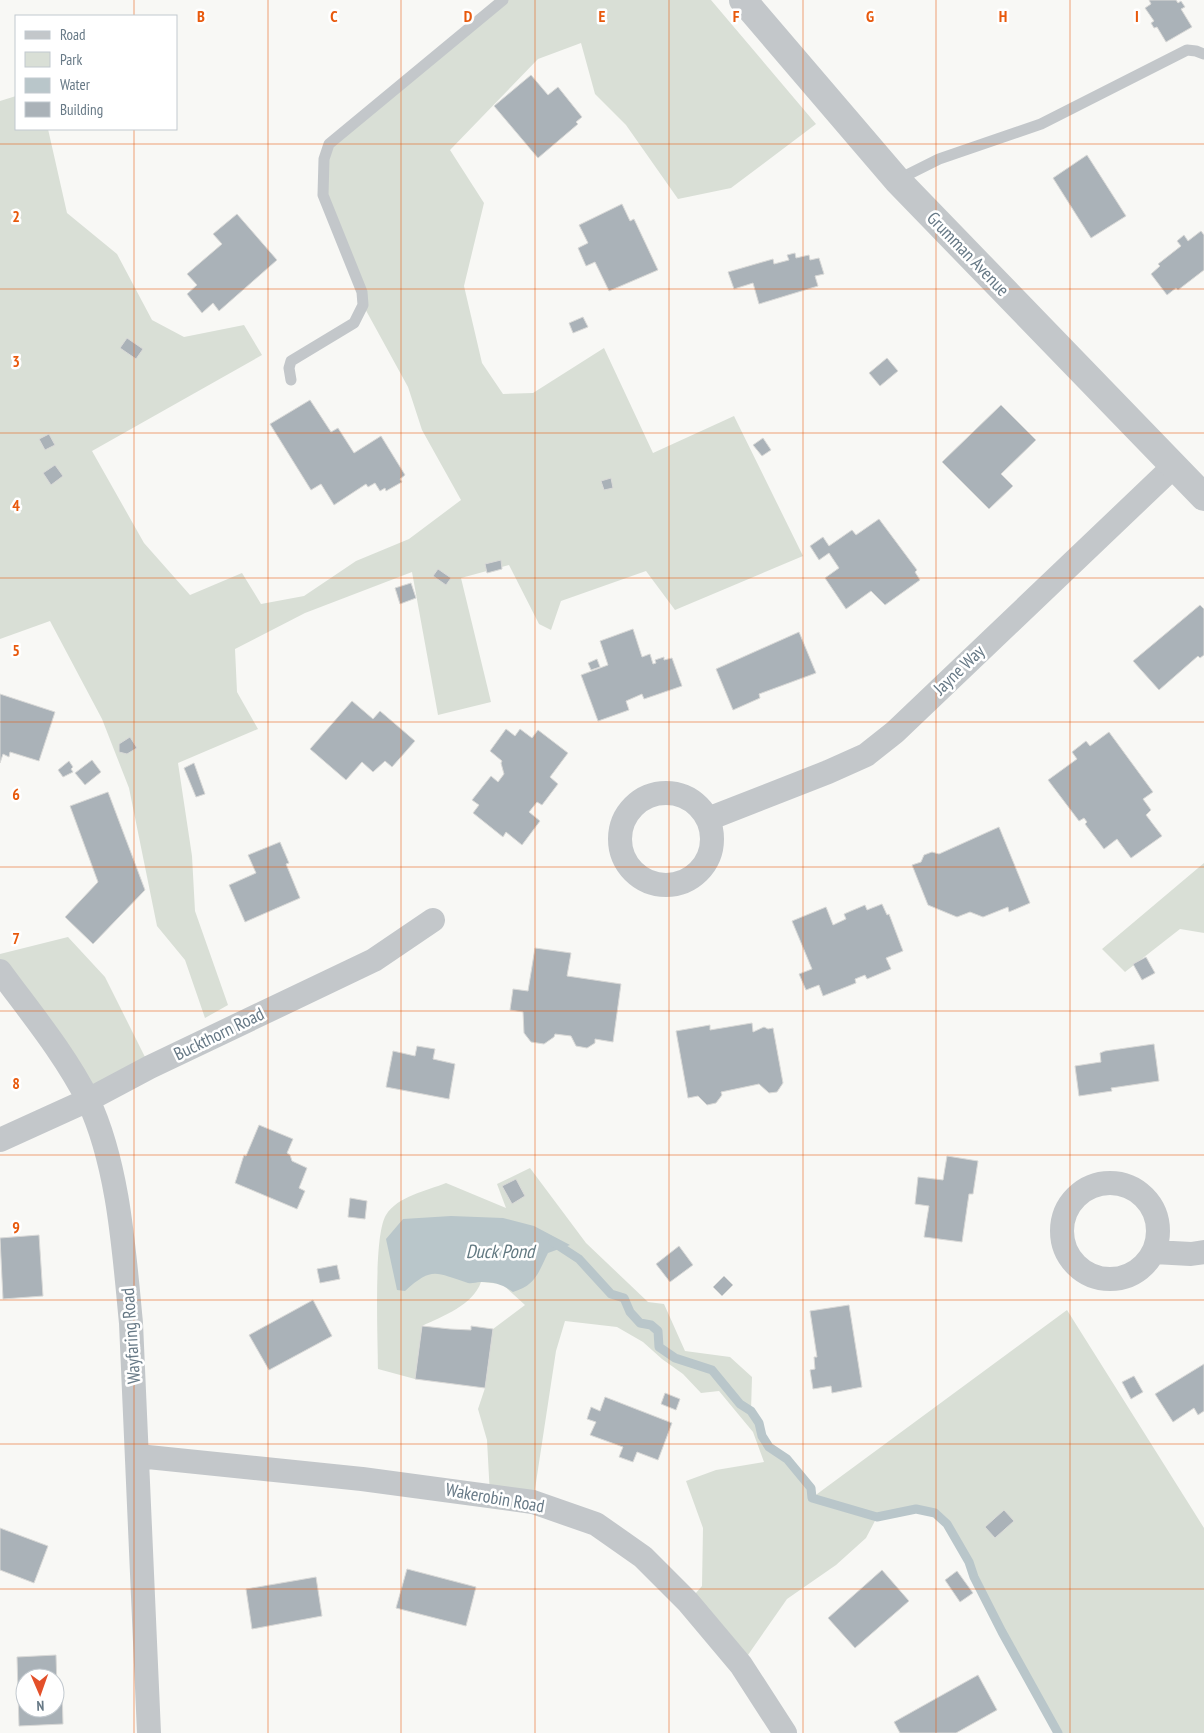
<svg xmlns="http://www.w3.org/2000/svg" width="1204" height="1733" font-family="'PT Sans Narrow',sans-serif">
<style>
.green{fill:#d9dfd6}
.water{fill:#b9c6ca}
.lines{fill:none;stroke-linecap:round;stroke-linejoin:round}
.stream{stroke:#b9c6ca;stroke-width:9}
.building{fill:#aab2b8;stroke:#d9d9d7;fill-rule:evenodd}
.service{stroke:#c3c7ca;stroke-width:11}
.minor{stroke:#c3c7ca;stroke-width:24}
.tertiary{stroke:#c3c7ca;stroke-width:28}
.grid{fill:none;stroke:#e8590c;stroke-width:1;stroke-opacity:0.55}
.labels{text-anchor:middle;stroke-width:5;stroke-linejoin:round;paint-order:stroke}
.street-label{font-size:18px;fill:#677986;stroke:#fff}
.water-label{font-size:19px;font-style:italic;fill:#637a82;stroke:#fff}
.grid-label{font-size:16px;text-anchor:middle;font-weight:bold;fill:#e8590c;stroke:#fff;stroke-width:5;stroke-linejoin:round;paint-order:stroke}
</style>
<rect width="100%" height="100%" fill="#f8f8f5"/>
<!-- green -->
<path class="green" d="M503,0H711L816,124L731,188L678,199L626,125L595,94L581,43L538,59L450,150L484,203L464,286L482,363L503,394L533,393L604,348L653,453L734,416L803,556L675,610L646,571L561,601L551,630L539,624L509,565L461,578L491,702L438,715L412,572L305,613L235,649L237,692L258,729L178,763L192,856L195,911L228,1005L205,1018L185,960L157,926L129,788L102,719L50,621L0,639V101L16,96V129H48L67,213L117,254L152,320L184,337L244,325L262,355L92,451L144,543L190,595L242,573L261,604L304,596L356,561L409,539L461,500L422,430L408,387L363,305L323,195L329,144Z
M1204,863V933L1180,929L1125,972L1102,949Z
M68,937L105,977L150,1067L88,1100L0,971V954Z
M530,1168L586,1243L648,1302L664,1304L685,1351L730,1357L752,1377L751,1411L759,1423L762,1436L769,1447L787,1459L811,1488L813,1497L1067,1310L1204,1528V1733H1058C1039,1699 1019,1665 1001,1630C988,1604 957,1528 936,1514C920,1503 895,1513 877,1517L866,1538L836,1565L787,1599L741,1665L688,1602L702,1586L703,1528L686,1481L716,1470L764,1462L753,1432L719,1391L701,1393L683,1374L662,1359L643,1342L617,1327L565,1321L556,1351L533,1502L490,1496L487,1440L478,1409L485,1388L493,1329L525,1305L502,1284L481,1282C473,1305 443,1316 422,1326L415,1379L378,1369C378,1339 373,1236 386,1215C398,1196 426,1191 446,1183L506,1208L497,1184Z"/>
<!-- water -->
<path class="water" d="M451,1216L503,1218L534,1226L570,1245L548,1253C538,1273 536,1285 513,1292C502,1284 494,1282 480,1282C476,1282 472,1284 468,1283C435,1273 433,1266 405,1291L397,1290L386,1239L403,1219Z"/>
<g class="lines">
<!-- stream -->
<path class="stream" d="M553,1242L579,1259L611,1294L624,1298L630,1312L640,1323L651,1325L658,1331L659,1347L675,1358L712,1370L740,1404L751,1411L759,1423L762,1436L769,1447L787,1459L811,1488L812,1498L877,1517L916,1509L935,1513L947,1524L969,1562L974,1577L1002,1632L1058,1733"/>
</g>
<!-- building -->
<path class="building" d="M1149,0H1176L1178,3L1181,1L1185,7L1181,9L1192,27L1166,42L1157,27L1154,28L1151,23L1154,21L1145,8L1151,4Z
M531,75L548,95L558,87L582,117L576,122L578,124L538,158L494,106Z
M1087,155L1126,216L1091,238L1053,178Z
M622,204L630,221L634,219L658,270L609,291L595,262L586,266L578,248L588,243L579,225Z
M237,214L277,260L219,311L213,303L202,313L187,294L197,285L187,274L222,244L213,234Z
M1201,231L1204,235V270L1178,290L1176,288L1167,295L1151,274L1160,266L1158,264L1181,246L1177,241L1184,235L1188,241Z
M795,253L796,258L809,255L810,260L819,258L824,274L815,276L818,286L759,304L753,283L734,289L728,272L773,259L774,264L789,260L787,255Z
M583,317L588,327L573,333L569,323Z
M127,338L143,349L136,359L120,348Z
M887,358L898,371L880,386L869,373Z
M310,400L331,432L338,428L354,453L381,436L405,475L400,479L402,482L386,491L385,488L380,491L375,483L368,487L366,484L334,505L321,484L311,490L270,424Z
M1001,405L1036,440L1001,474L1013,486L989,509L942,462Z
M49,434L55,445L45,450L39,439Z
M763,438L771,450L762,456L753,445Z
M55,465L63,476L51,485L43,473Z
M611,478L613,488L604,490L601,481Z
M879,519L917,570L915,572L920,580L885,605L871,591L846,609L825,578L839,568L829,553L819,560L810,546L823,537L829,546L852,530L856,535Z
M501,560L502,569L487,573L485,564Z
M438,569L451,578L446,585L433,576Z
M411,583L416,598L400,604L395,588Z
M1200,605L1204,609V655L1200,658L1198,656L1159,690L1133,661Z
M633,629L642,657L650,654L653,664L656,663L655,660L664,657V660L672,658L682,686L644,699L642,694L626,701L629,710L598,721L581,675L608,665L600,641Z
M799,632L816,673L759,694L760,698L733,710L716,669Z
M597,659L600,667L591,670L588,663Z
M0,694L55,712L39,761L10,752L9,757L3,754L0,763Z
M352,701L373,719L380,711L415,741L392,767L385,761L373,772L362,762L346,780L310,749Z
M506,729L515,736L520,729L532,738L538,730L568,753L550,777L558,784L542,805L537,802L529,812L540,821L522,845L506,832L503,837L473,813L479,805L472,800L491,776L498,782L504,774L501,763L502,761L490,751Z
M1109,732L1153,792L1143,799L1151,810L1146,815L1162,836L1131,858L1117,839L1104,849L1085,824L1087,822L1084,818L1079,821L1048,780L1077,759L1072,752L1086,741L1090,746Z
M130,737L137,748L127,754L119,752V744Z
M92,760L101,772L85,785L75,773Z
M69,761L73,767L71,769L73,772L63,777L58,770Z
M194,763L205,794L196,797L184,768Z
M108,792L145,890L93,944L65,917L98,882L70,806Z
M999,827L1030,903L1009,912L1008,907L983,917L970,912L957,917L928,905L912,865L921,862L924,855L932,852L939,854Z
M280,842L289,863L286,864L300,898L245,922L229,885L256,873L248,855Z
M882,904L887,915L889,914L903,951L886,958L891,969L867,979L865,975L855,979L856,983L823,996L819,985L806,990L799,974L812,969L792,921L826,907L833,925L846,919L844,914L865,905L867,910Z
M535,948L571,953L567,976L621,984L613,1042L595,1039V1043L587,1048L576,1046L571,1036L555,1034L554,1037L544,1044L531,1042L524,1033L523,1012L510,1010L513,989L528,991Z
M1146,957L1155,973L1142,980L1133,964Z
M752,1023L753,1032L764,1027L768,1029L773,1028L783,1083L777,1092L769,1093L759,1084L721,1092L722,1095L716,1103L707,1105L698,1096L688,1098L676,1031L710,1025V1030Z
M1154,1044L1159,1081L1111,1088L1112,1091L1079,1096L1075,1066L1101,1062L1100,1053L1105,1051Z
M417,1046L435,1049L433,1059L455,1064L449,1099L386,1087L393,1051L415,1056Z
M259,1125L293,1139L287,1153L290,1155L292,1161L307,1168L299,1188L305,1191L297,1209L235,1183L244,1155L246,1156Z
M947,1156L978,1161L973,1194H969L962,1242L924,1237L929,1206L915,1204L918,1177L943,1180Z
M516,1179L525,1196L512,1204L502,1186Z
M350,1198L367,1201L365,1219L348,1217Z
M39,1235L43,1296L3,1299L0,1238Z
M679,1246L693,1265L670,1282L656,1264Z
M337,1265L340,1279L320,1283L317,1269Z
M724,1276L733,1285L722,1296L713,1287Z
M313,1300L332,1336L269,1370L249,1335Z
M849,1305L862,1387L832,1393L831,1386L813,1389L810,1370L815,1369L814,1357H817L810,1311Z
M422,1326L450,1329L471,1330V1326L493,1329L485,1388L415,1379Z
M1204,1364V1411L1198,1415L1194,1408L1173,1422L1155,1394Z
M1134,1376L1143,1392L1131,1399L1122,1382Z
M665,1393L680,1399L676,1410L661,1404Z
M605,1397L672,1423L658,1460L637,1452L633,1462L619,1457L623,1447L590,1435L596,1422L587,1419L591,1407L600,1411Z
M1004,1510L1014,1521L995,1538L985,1527Z
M0,1528L48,1546L34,1583L0,1570Z
M407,1569L476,1587L466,1626L396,1608Z
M882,1570L909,1601L855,1648L828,1618Z
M957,1571L973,1593L960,1602L945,1580Z
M316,1577L322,1616L252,1629L246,1589Z
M56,1655L57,1688H62L63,1724L19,1726L17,1657ZM25,1678H55V1708H25Z
M978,1675L997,1710L956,1733H900L894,1722Z"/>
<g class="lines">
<!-- service -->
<path class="service" d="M897,180L939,159L1041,124L1187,50L1196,51L1204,54
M291,380L289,368L291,361L354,323L363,305L362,292L323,195L324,159L329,144L503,0"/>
<!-- minor -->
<path class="minor" d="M620 839a46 46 0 1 1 92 0a46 46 0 1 1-92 0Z
M708,819L828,772L866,755L895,732L1174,466
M0,971C30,1012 65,1054 88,1100C119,1166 124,1252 131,1323L149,1733
M0,1140L88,1100L150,1067L374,960L433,920
M1062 1231a48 48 0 1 1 96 0a48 48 0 1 1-96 0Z
M1154,1252L1191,1254L1204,1252
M138,1456L362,1479L533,1502L596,1524L643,1557L688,1602L741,1665L785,1733"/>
<!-- tertiary -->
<path class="tertiary" d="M743,0L897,180L1204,497"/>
</g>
<!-- grid -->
<path class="grid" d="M134,0V16M268,0V1733M401,0V1733M535,0V1733M669,0V1733M803,0V1733M936,0V1733M1070,0V1733M134,129V1733M0,144H1204M0,289H1204M0,433H1204M0,578H1204M0,722H1204M0,867H1204M0,1011H1204M0,1155H1204M0,1300H1204M0,1444H1204M0,1589H1204"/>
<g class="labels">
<!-- street labels -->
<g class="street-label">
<text transform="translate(968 254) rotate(46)" y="6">Grumman Avenue</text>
<text transform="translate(959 670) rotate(-44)" y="6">Jayne Way</text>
<text transform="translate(219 1034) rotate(-26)" y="6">Buckthorn Road</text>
<text transform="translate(131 1336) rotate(-94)" y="6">Wayfaring Road</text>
<text transform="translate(495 1498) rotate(10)" y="6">Wakerobin Road</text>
</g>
<!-- water labels -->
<g class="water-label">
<text x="500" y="1258">Duck Pond</text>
</g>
</g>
<g class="grid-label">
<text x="201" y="22">B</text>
<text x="334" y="22">C</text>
<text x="468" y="22">D</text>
<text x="602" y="22">E</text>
<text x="736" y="22">F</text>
<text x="870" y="22">G</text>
<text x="1003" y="22">H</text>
<text x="1137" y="22">I</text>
<text x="16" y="222">2</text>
<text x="16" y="367">3</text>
<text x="16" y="511">4</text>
<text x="16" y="656">5</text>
<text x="16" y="800">6</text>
<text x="16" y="944">7</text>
<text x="16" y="1089">8</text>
<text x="16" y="1233">9</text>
</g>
<!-- legend -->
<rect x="15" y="15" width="162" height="115" fill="#ffffff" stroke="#c2c9cf"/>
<rect x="25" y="31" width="25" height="8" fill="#c3c7ca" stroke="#c2c9cf"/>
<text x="60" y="40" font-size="15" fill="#677986">Road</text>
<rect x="25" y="52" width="25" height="15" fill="#d9dfd6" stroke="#c2c9cf"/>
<text x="60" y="65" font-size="15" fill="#677986">Park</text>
<rect x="25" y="78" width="25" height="15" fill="#b9c6ca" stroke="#c2c9cf"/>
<text x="60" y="90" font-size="15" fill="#677986">Water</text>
<rect x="25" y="102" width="25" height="15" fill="#aab2b8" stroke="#c2c9cf"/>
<text x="60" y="115" font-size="15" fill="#677986">Building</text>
<!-- north arrow -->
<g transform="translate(40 1693) rotate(178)"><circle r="24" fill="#ffffff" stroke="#c2c9cf"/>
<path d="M0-4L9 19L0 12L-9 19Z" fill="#e3502a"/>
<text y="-8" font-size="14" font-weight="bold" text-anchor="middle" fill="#677986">N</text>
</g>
</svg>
